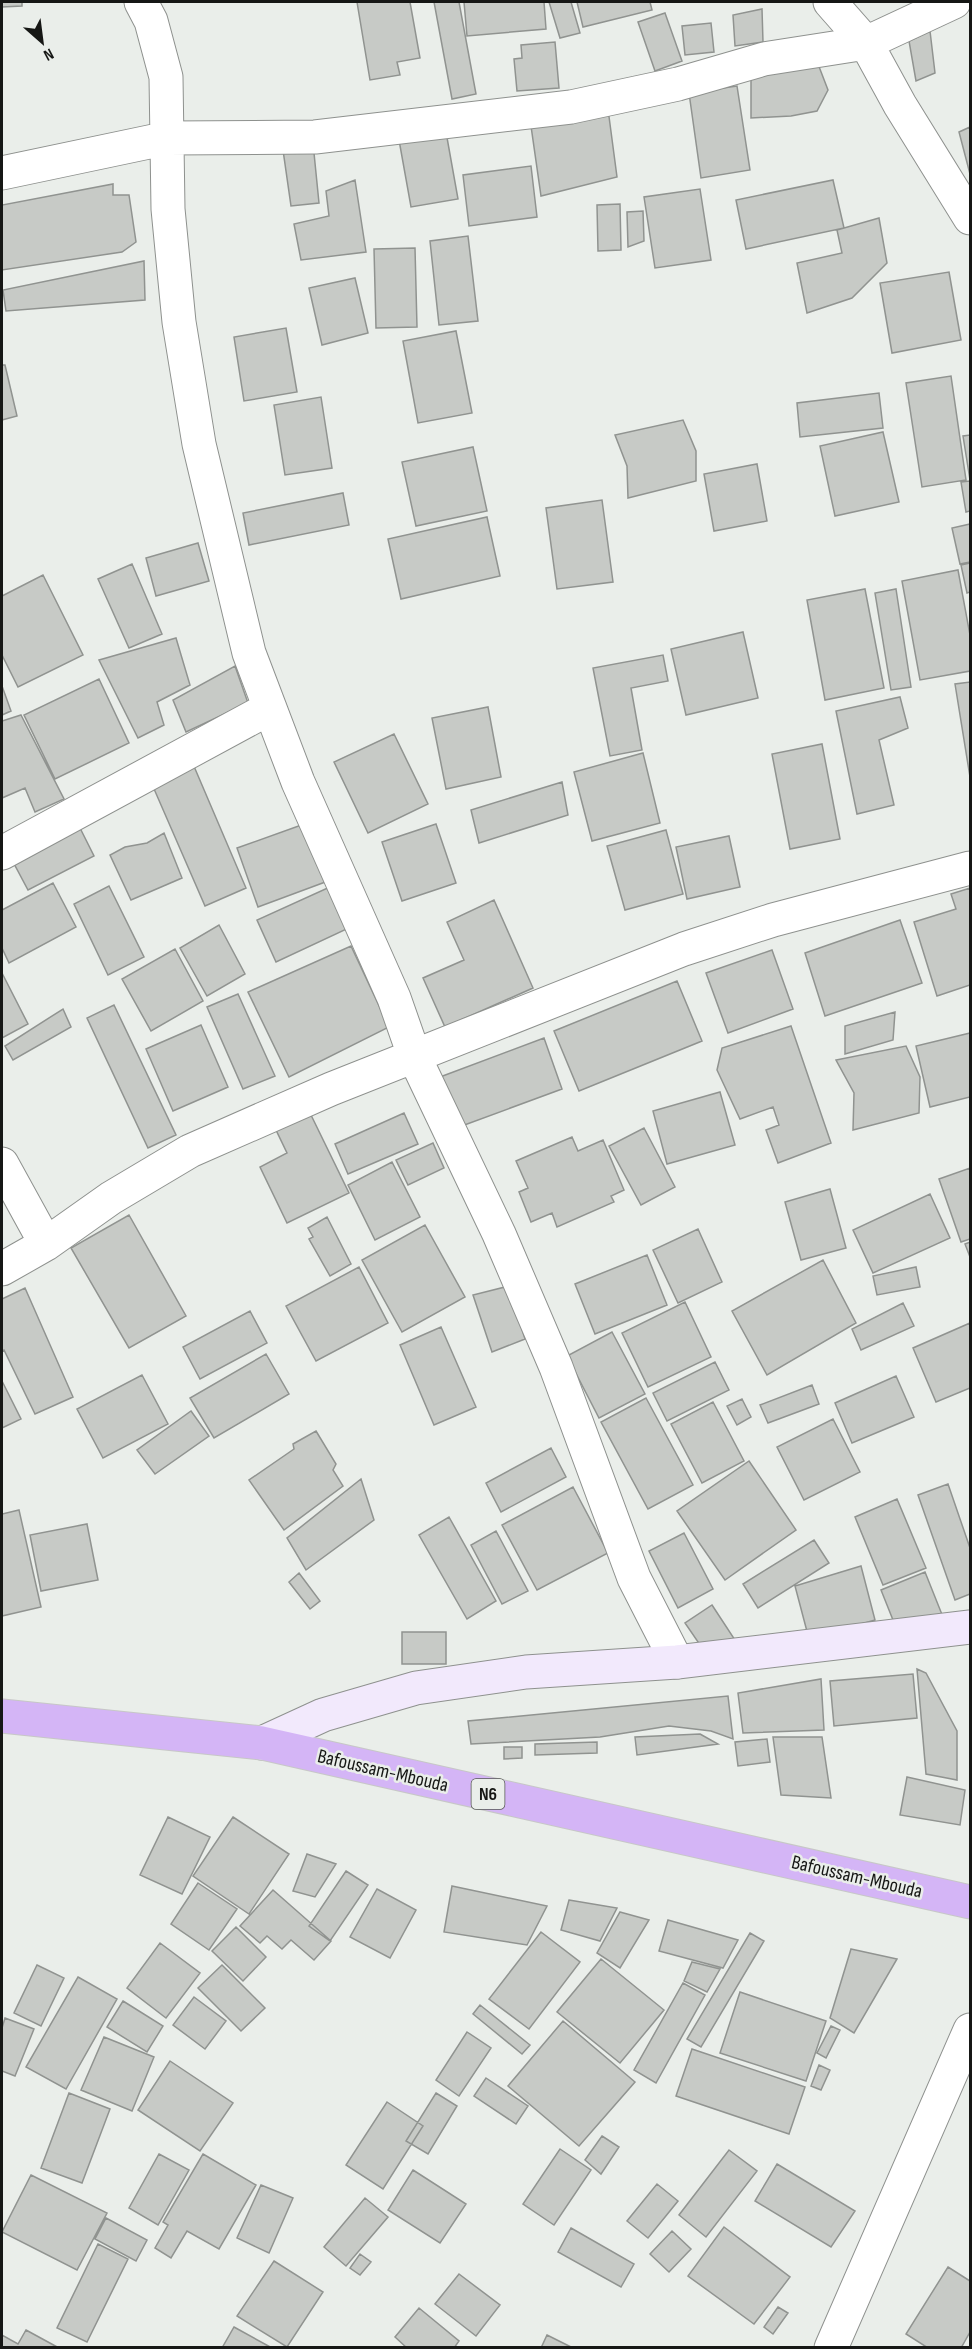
<svg xmlns="http://www.w3.org/2000/svg" width="972" height="2349" font-family="'Sofia Sans Condensed',sans-serif">
<style>
.building{fill:#c7cac6;stroke:#909390;stroke-width:1.5}
.lines{fill:none;stroke-linecap:round;stroke-linejoin:round}
.street-casing{stroke:#8e918e;stroke-width:35}
.secondary-casing{stroke:#8e918e;stroke-width:35}
.highway-casing{stroke:#c7c7c7;stroke-width:35}
.street{stroke:#fff;stroke-width:33}
.secondary{stroke:#f2e9fc;stroke-width:33}
.highway{stroke:#d4b5f6;stroke-width:33}
.labels{text-anchor:middle;stroke-width:5;stroke-linejoin:round;paint-order:stroke}
.shield{fill:#eaeeea;stroke:#565855;stroke-width:1.5}
.shield-label{font-size:18px;font-weight:bold;fill:#161715}
.street-label{font-size:20px;fill:#161715;stroke:#eaeeea}
</style>
<rect width="100%" height="100%" fill="#eaeeea"/>
<!-- building -->
<path class="building" d="M2,2H22V6L2,7Z
M357,2H410L420,58L397,62L400,75L370,80Z
M434,2H459L476,94L452,99Z
M464,2H544L546,29L467,36Z
M549,2H571L580,33L560,38Z
M577,2H650L652,10L583,27Z
M762,9L763,42L735,46L733,15Z
M665,13L682,61L655,71L638,22Z
M711,23L714,52L685,55L682,26Z
M930,31L935,73L916,81L909,41Z
M555,42L559,88L517,91L514,59L522,58L521,45Z
M818,64L828,90L817,111L791,116L751,118V75Z
M737,86L750,170L701,178L689,93Z
M608,109L617,177L541,196L531,126Z
M970,127V174L959,132Z
M446,132L458,199L411,207L399,140Z
M313,143L319,203L291,206L283,150Z
M531,166L537,217L469,226L463,175Z
M355,180L366,252L301,260L294,224L329,216L326,191Z
M833,180L844,228L746,249L736,200Z
M113,184V195H129L136,242L122,252L2,270V205Z
M700,189L711,260L655,268L644,197Z
M620,204L621,250L598,251L597,205Z
M643,211L644,241L628,247L627,212Z
M879,218L887,263L852,298L807,313L797,263L842,253L837,230Z
M468,236L478,321L439,325L430,241Z
M415,248L417,327L376,328L374,249Z
M144,261L145,300L6,311L3,290Z
M949,272L961,340L892,353L880,283Z
M355,278L368,333L322,345L309,288Z
M286,328L297,392L244,401L234,337Z
M456,331L472,413L418,423L403,341Z
M2,365H5L17,416L2,420Z
M951,376L966,480L922,487L906,383Z
M879,393L883,428L800,437L797,403Z
M321,397L332,468L285,475L274,405Z
M683,420L696,451V481L628,498L627,466L615,435Z
M883,432L899,502L835,516L820,446Z
M970,435V480L963,436Z
M473,447L487,511L416,526L402,462Z
M757,464L767,521L714,531L704,474Z
M970,481V511L966,512L961,482Z
M343,493L349,525L249,545L243,513Z
M602,500L613,582L557,589L546,508Z
M487,517L500,576L401,599L388,539Z
M970,524V562L960,564L952,528Z
M198,543L209,581L156,596L146,558Z
M970,563V592L967,593L961,565Z
M132,564L162,634L129,648L98,579Z
M958,570L970,635V671L920,680L902,581Z
M43,575L83,655L18,687L2,655V596Z
M865,589L884,688L825,700L807,600Z
M896,589L911,687L891,690L875,593Z
M743,632L758,698L686,715L671,649Z
M176,638L190,685L157,702L164,725L138,738L99,660Z
M663,655L668,681L631,688L642,750L610,756L593,668Z
M235,666L248,703L186,732L173,700Z
M99,679L129,743L55,779L24,715Z
M970,682V777L955,684Z
M2,686L11,711L2,715Z
M900,697L908,728L879,740L894,805L857,814L836,711Z
M488,707L501,777L446,789L432,718Z
M21,715L64,799L35,812L25,788L2,798V721Z
M394,734L428,804L368,833L334,762Z
M822,744L840,839L790,849L772,754Z
M643,753L660,823L592,841L574,772Z
M193,764L246,888L205,906L151,782Z
M562,782L568,815L479,843L471,810Z
M307,823L328,881L258,907L237,848Z
M78,824L94,856L28,890L11,858Z
M436,824L456,883L402,901L382,842Z
M666,830L683,894L625,910L607,846Z
M164,833L182,878L131,900L110,855L125,847L147,843Z
M729,836L740,887L687,899L676,847Z
M53,883L76,927L9,963L2,948V910Z
M109,886L144,957L108,975L74,904Z
M332,886L351,927L276,962L257,920Z
M970,888V985L937,996L914,922L956,909L951,894Z
M494,900L533,988L445,1027L423,978L464,960L447,922Z
M900,920L922,983L825,1016L805,953Z
M219,925L245,974L207,996L180,948Z
M351,946L389,1027L289,1077L248,992Z
M175,949L203,1001L151,1031L122,979Z
M772,950L793,1009L728,1033L706,973Z
M2,973L28,1024L2,1038Z
M677,981L702,1041L579,1091L554,1031Z
M238,994L275,1076L243,1089L207,1007Z
M114,1005L176,1135L148,1148L87,1018Z
M63,1009L71,1027L13,1060L5,1046Z
M895,1012L893,1040L845,1054V1026Z
M201,1025L228,1087L173,1111L146,1049Z
M791,1026L831,1143L778,1163L766,1130L779,1125L773,1107L740,1119L717,1070L722,1048Z
M970,1033V1097L930,1107L916,1046Z
M544,1038L562,1089L459,1127L440,1077Z
M906,1046L920,1077L919,1113L853,1130L854,1093L836,1060Z
M720,1092L735,1145L667,1164L653,1111Z
M310,1113L349,1193L287,1223L260,1167L287,1153L276,1130Z
M404,1113L418,1144L348,1174L335,1144Z
M644,1128L675,1187L641,1205L609,1146Z
M572,1137L578,1151L603,1140L624,1190L611,1196L614,1202L557,1227L552,1213L531,1222L519,1192L528,1188L516,1161Z
M433,1143L444,1168L408,1185L396,1160Z
M392,1162L420,1217L375,1240L348,1185Z
M970,1168V1239L961,1242L939,1179Z
M830,1189L846,1248L801,1260L785,1202Z
M930,1194L950,1238L873,1273L853,1230Z
M129,1215L186,1316L129,1348L71,1248Z
M327,1217L351,1264L330,1276L309,1239L313,1237L308,1228Z
M425,1225L465,1297L402,1332L362,1260Z
M698,1229L722,1282L678,1303L653,1250Z
M970,1242V1257L965,1244Z
M647,1255L667,1305L595,1334L575,1284Z
M823,1260L856,1323L767,1375L732,1311Z
M359,1267L388,1323L316,1361L286,1306Z
M916,1267L920,1287L877,1295L873,1276Z
M509,1286L525,1339L492,1352L473,1295Z
M25,1288L73,1397L35,1414L4,1350L2,1351V1299Z
M685,1302L711,1357L648,1387L622,1333Z
M903,1303L914,1326L861,1350L852,1329Z
M250,1311L267,1343L200,1379L183,1347Z
M970,1323V1388L936,1402L913,1348Z
M441,1327L476,1407L434,1425L400,1345Z
M612,1332L645,1394L599,1418L567,1356Z
M266,1354L289,1394L214,1438L190,1398Z
M715,1362L729,1390L667,1421L653,1393Z
M142,1375L168,1424L103,1458L77,1409Z
M896,1376L914,1417L852,1443L835,1403Z
M2,1381L21,1419L2,1428Z
M812,1385L819,1404L768,1423L760,1405Z
M646,1398L693,1485L648,1509L601,1422Z
M742,1399L751,1417L737,1425L727,1406Z
M713,1402L744,1461L702,1483L671,1424Z
M191,1411L209,1436L155,1474L137,1450Z
M833,1419L860,1472L804,1500L777,1447Z
M316,1431L336,1464L333,1470L343,1486L284,1530L249,1480L294,1449L293,1444Z
M551,1448L566,1477L501,1512L486,1483Z
M749,1461L796,1530L725,1580L677,1511Z
M361,1479L374,1520L306,1570L287,1538Z
M948,1484L970,1548V1594L955,1600L918,1495Z
M573,1487L608,1553L537,1590L502,1525Z
M897,1499L926,1568L883,1585L855,1517Z
M19,1510L41,1607L2,1616V1514Z
M449,1517L496,1601L467,1619L419,1535Z
M87,1524L98,1580L41,1591L30,1535Z
M496,1531L528,1591L502,1604L471,1545Z
M684,1533L713,1589L678,1608L649,1551Z
M814,1540L829,1563L758,1608L743,1584Z
M861,1566L875,1620L809,1639L795,1586Z
M925,1572L943,1617L899,1635L881,1590Z
M299,1573L320,1601L310,1609L289,1582Z
M712,1605L735,1640L709,1658L685,1623Z
M402,1632H446V1664H402Z
M917,1669L926,1673L957,1731V1780L926,1774Z
M913,1674L917,1718L834,1726L830,1681Z
M821,1679L824,1730L743,1733L738,1693Z
M728,1696L733,1739L711,1731L669,1726L600,1737L471,1744L468,1721Z
M700,1734L718,1744L637,1755L635,1737Z
M773,1737H822L831,1798L781,1795Z
M767,1739L770,1762L738,1766L735,1742Z
M597,1742V1753L535,1755V1744Z
M504,1747H522V1758L504,1759Z
M907,1777L965,1790L960,1825L900,1815Z
M168,1817L210,1837L182,1894L140,1875Z
M233,1817L289,1854L249,1914L193,1876Z
M307,1854L336,1864L315,1897L293,1891Z
M346,1871L368,1885L330,1941L309,1926Z
M198,1883L237,1909L209,1950L171,1924Z
M452,1886L547,1906L527,1945L444,1932Z
M377,1889L416,1910L390,1958L350,1937Z
M273,1890L331,1941L314,1960L291,1940L282,1949L267,1936L260,1943L240,1926Z
M569,1900L617,1908L600,1941L561,1930Z
M620,1912L649,1920L620,1968L597,1953Z
M668,1920L738,1940L723,1968L659,1951Z
M236,1927L266,1957L243,1981L212,1951Z
M541,1932L580,1962L529,2029L489,1999Z
M750,1933L764,1941L701,2047L687,2039Z
M160,1943L200,1973L166,2018L127,1988Z
M851,1949L897,1959L854,2033L830,2018Z
M601,1959L664,2010L620,2063L557,2012Z
M692,1962L720,1969L707,1992L684,1981Z
M37,1965L64,1978L41,2026L14,2013Z
M222,1965L265,2008L241,2031L198,1988Z
M78,1977L117,1999L66,2089L26,2067Z
M683,1983L705,1995L656,2083L634,2070Z
M740,1992L826,2021L806,2081L720,2053Z
M194,1997L226,2021L205,2049L173,2025Z
M123,2001L163,2026L147,2052L107,2027Z
M480,2005L530,2045L522,2054L473,2014Z
M5,2018L34,2029L15,2076L2,2071V2028Z
M563,2021L635,2082L579,2146L508,2086Z
M831,2026L840,2030L826,2058L817,2053Z
M467,2032L491,2048L459,2096L436,2080Z
M104,2037L154,2057L132,2111L81,2090Z
M692,2049L805,2087L789,2134L676,2096Z
M170,2061L233,2103L200,2151L138,2110Z
M819,2065L830,2070L821,2090L811,2086Z
M486,2078L528,2106L516,2124L474,2096Z
M69,2093L110,2109L82,2183L41,2168Z
M436,2093L457,2106L428,2154L406,2141Z
M387,2102L423,2126L383,2189L346,2165Z
M602,2136L619,2147L601,2174L585,2160Z
M560,2149L591,2170L554,2225L523,2204Z
M729,2150L757,2171L706,2237L679,2215Z
M159,2154L189,2170L158,2225L129,2208Z
M203,2154L256,2185L219,2249L187,2231L171,2258L155,2248L168,2225L163,2222Z
M777,2164L855,2211L831,2247L755,2201Z
M413,2170L466,2204L440,2243L388,2210Z
M31,2175L107,2213L77,2270L2,2232Z
M657,2184L678,2201L648,2238L627,2221Z
M261,2185L293,2198L269,2253L237,2238Z
M365,2198L388,2217L346,2266L324,2247Z
M106,2218L147,2240L136,2261L95,2239Z
M724,2227L790,2277L754,2324L688,2276Z
M571,2228L634,2264L621,2287L558,2252Z
M672,2231L691,2249L669,2272L650,2254Z
M98,2244L128,2259L87,2342L57,2328Z
M360,2254L371,2262L360,2275L350,2268Z
M274,2261L323,2292L287,2347L237,2316Z
M948,2267L970,2281V2332L961,2348H928L906,2334Z
M459,2274L500,2305L476,2336L435,2304Z
M778,2307L788,2313L773,2334L764,2327Z
M419,2308L459,2341L454,2348H407L395,2337Z
M234,2327L272,2348H222Z
M26,2330L59,2348H2V2335L18,2344Z
M547,2335L573,2348H541Z"/>
<g class="lines">
<!-- street casing -->
<g class="street-casing">
<path id="street" d="M141,2L151,21L166,77L168,209L179,322L199,444L249,653L298,782L394,998L415,1058L499,1234L556,1367L634,1578L677,1662
M830,2L866,43L900,105L970,218
M2,173L168,138L315,137L571,107L678,84L764,59L866,43L954,2
M2,853L270,708
M2,1164L46,1244
M2,1269L46,1244L111,1198L190,1151L331,1089L684,949L773,920L970,868
M831,2348L970,2030"/>
</g>
<!-- secondary casing -->
<g class="secondary-casing">
<path id="secondary" d="M262,1743L323,1715L416,1688L526,1672L677,1662L970,1627"/>
</g>
<!-- highway casing -->
<g class="highway-casing">
<path id="highway" d="M2,1716L262,1743L970,1902"/>
</g>
<!-- street -->
<use href="#street" class="street"/>
<!-- secondary -->
<use href="#secondary" class="secondary"/>
<!-- highway -->
<use href="#highway" class="highway"/>
</g>
<g class="labels">
<!-- shield labels -->
<rect class="shield" x="471.5" y="1779" width="33" height="30" rx="4.5"/>
<g class="shield-label">
<text x="488" y="1800">N6</text>
</g>
<!-- street labels -->
<g class="street-label">
<text transform="translate(383 1770) rotate(13)" y="7">Bafoussam-Mbouda</text>
<text transform="translate(857 1876) rotate(13)" y="7">Bafoussam-Mbouda</text>
</g>
</g>
<!-- border -->
<rect width="972" height="2349" fill="none" stroke="#161715" stroke-width="6"/>
<!-- north arrow -->
<g transform="translate(42 42) rotate(152)" stroke="#eaeeea" stroke-width="4.5" paint-order="stroke">
<path d="M0-4.5L10 22L0 15L-10 22Z" fill="#161715"/>
<text y="-9" font-size="16" font-weight="bold" text-anchor="middle" fill="#161715">N</text>
</g>
</svg>
